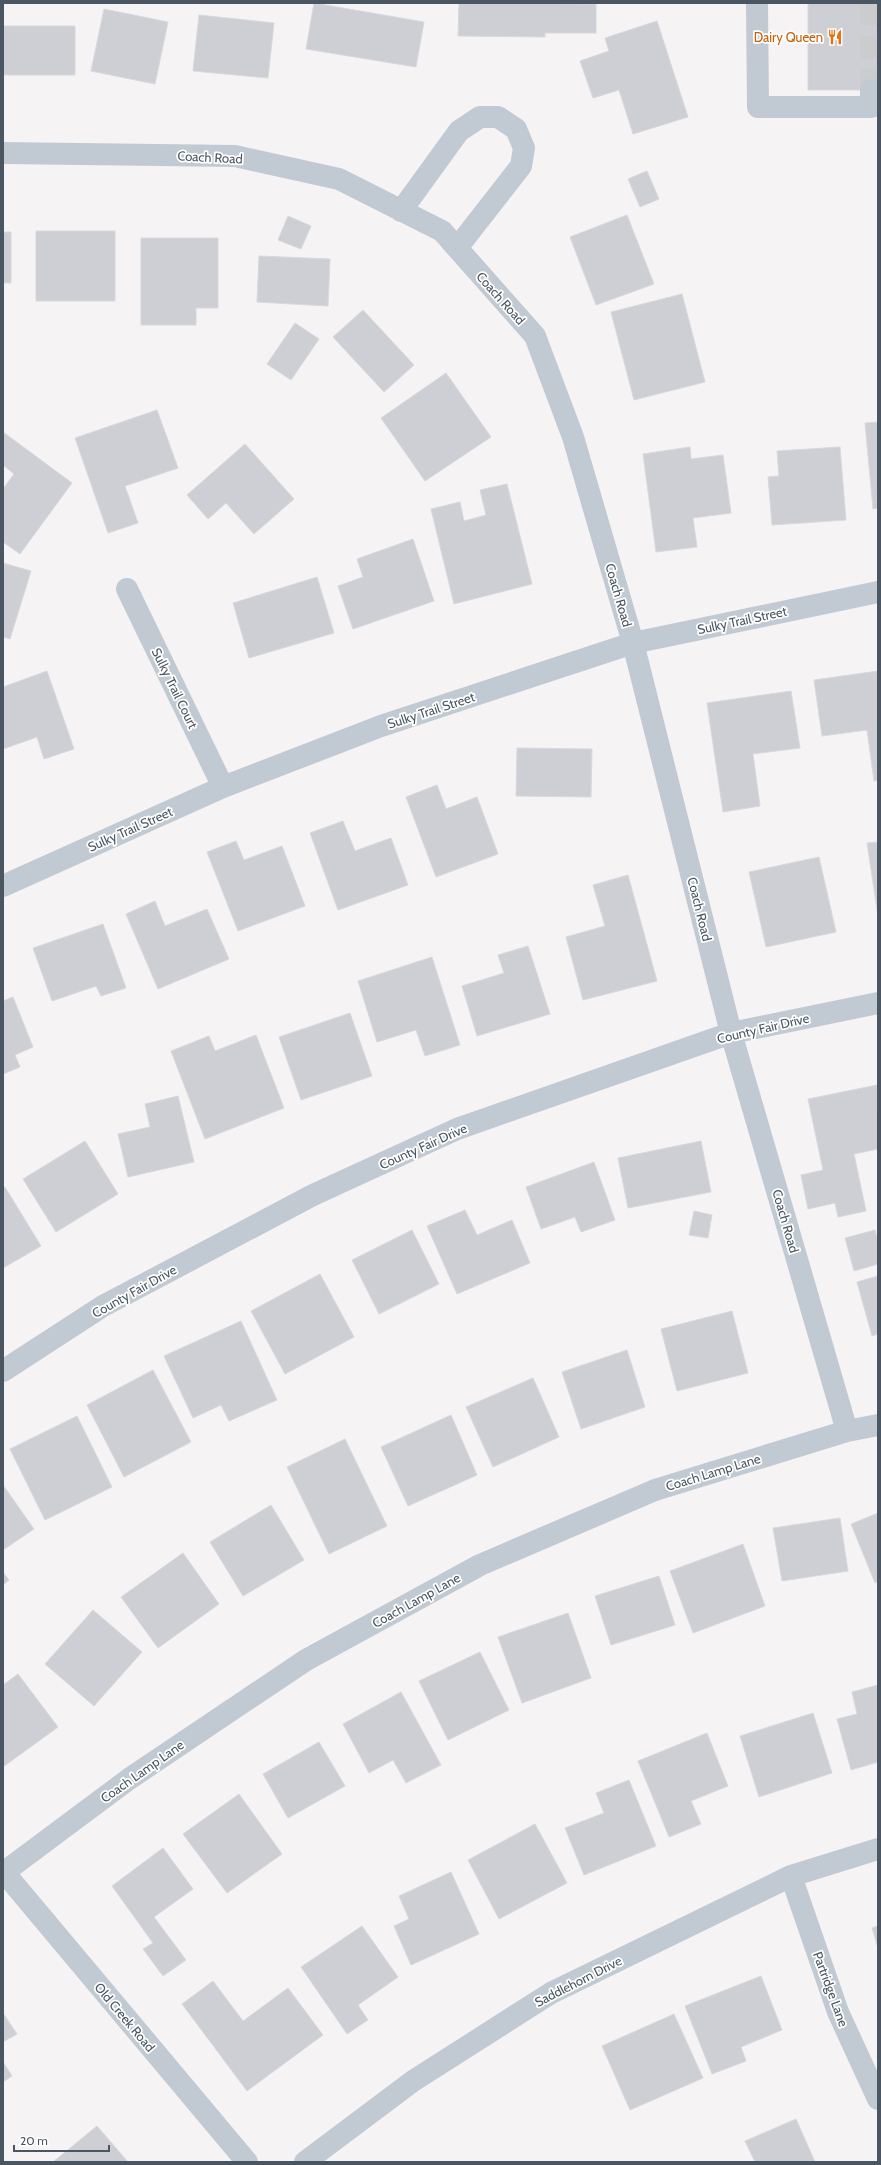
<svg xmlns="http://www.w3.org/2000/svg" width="881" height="2165" font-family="Cabin,sans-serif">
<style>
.building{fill:#cdcfd5;stroke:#d7d9de}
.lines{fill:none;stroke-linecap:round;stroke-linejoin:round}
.minor-tunnel{stroke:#caccce;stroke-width:22;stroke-dasharray:22 11;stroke-linecap:butt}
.minor{stroke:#c1cad2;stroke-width:22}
.labels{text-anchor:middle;stroke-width:3.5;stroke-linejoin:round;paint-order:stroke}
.food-label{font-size:13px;fill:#c56008;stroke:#fff;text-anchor:end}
.street-label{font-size:13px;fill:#4a5661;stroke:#fff}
</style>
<rect width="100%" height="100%" fill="#f5f3f3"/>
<!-- building -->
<path class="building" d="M314,3L424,22L416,67L306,49Z
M459,3L596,4V33H545V37L458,36Z
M808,3H878V90H808Z
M104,9L168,22L155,84L91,71Z
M199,15L274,23L268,78L193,71Z
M657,21L688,117L633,134L619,90L593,98L580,61L609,51L605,38Z
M3,26H75V75H3Z
M647,171L659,199L640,207L628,179Z
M627,215L654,284L596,305L570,237Z
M288,216L311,226L301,249L278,240Z
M36,231H115V301H36Z
M3,232H11V283H3Z
M141,238H218V308H196V325H141Z
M259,256L330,259L328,306L257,302Z
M682,294L705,382L634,400L611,312Z
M363,310L414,365L384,392L333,337Z
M295,323L319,339L291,380L267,364Z
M446,373L491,437L425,481L381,418Z
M157,410L178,468L125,486L138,523L108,533L75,438Z
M878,422V508L873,509L865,423Z
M3,432L72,483L20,554L3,542V489L14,474L3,465Z
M245,444L294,499L254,534L226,503L208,519L187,495Z
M690,447L691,459L723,455L731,513L693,518L697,547L656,552L643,454Z
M840,447L846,520L772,525L768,477L779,476L777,451Z
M507,484L532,584L454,604L431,509L460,502L464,521L486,515L480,490Z
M413,539L434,601L353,629L338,586L363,577L357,559Z
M3,563L31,571L10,639L3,637Z
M317,577L334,633L249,658L233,603Z
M47,671L74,749L44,759L37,737L3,749V687Z
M878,671V780L874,781L867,730L822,736L814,680Z
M791,691L800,748L753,754L760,806L723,812L707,703Z
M517,748L592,749L591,797L516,796Z
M437,785L446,809L477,797L498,854L436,877L406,797Z
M343,821L355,851L391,838L408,885L338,910L310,833Z
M236,841L244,860L282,846L305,906L238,931L207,852Z
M878,842V916L867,843Z
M819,857L836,932L766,947L749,872Z
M628,875L657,981L583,1000L566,937L605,926L593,885Z
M155,901L165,926L207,909L229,959L158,989L126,914Z
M103,924L126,988L101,996L96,986L52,1001L33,948Z
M528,946L550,1014L477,1036L462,986L504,973L498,955Z
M432,957L460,1045L425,1056L416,1030L377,1042L358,981Z
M13,997L33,1047L15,1055L20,1067L3,1074V1001Z
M350,1013L372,1076L301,1100L279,1037Z
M256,1035L284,1108L205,1139L171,1051L209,1036L215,1051Z
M877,1085L878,1149L854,1154L866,1211L838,1217L835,1203L808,1209L801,1175L823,1170L808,1099Z
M178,1096L194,1162L128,1177L118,1134L150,1127L145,1104Z
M85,1141L118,1194L56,1232L23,1179Z
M701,1141L711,1192L628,1208L618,1158Z
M594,1162L615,1220L581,1232L575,1217L541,1229L526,1187Z
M5,1187L41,1246L3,1268V1188Z
M465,1210L477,1235L512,1220L530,1263L457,1294L427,1226Z
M694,1211L712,1215L708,1238L689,1235Z
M412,1230L439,1284L379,1314L352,1260Z
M875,1230L878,1241V1264L854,1271L845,1238Z
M320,1274L354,1337L285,1374L251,1311Z
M878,1276V1334L872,1336L857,1282Z
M732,1311L748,1373L677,1391L661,1329Z
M241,1321L277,1400L229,1421L221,1405L193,1418L164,1356Z
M627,1350L645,1407L581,1429L562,1372Z
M153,1370L191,1442L124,1477L87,1405Z
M533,1378L559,1437L493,1467L466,1407Z
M451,1415L477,1475L408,1506L381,1447Z
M77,1416L112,1487L45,1520L10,1449Z
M345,1439L387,1526L329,1554L287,1467Z
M3,1485L34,1529L3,1550Z
M271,1505L304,1560L243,1596L210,1542Z
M878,1513V1581L875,1583L851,1524Z
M840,1518L848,1571L782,1581L773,1528Z
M743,1544L765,1606L693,1633L670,1571Z
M183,1553L219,1604L158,1648L121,1597Z
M3,1572L9,1580L3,1585Z
M659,1576L675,1625L611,1645L595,1596Z
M93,1610L142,1652L94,1706L45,1664Z
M568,1613L591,1678L522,1703L498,1637Z
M480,1652L509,1710L448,1740L419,1681Z
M18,1674L58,1727L3,1767V1685Z
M878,1685V1762L851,1770L837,1719L857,1714L852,1692Z
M401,1692L441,1765L406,1783L393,1760L369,1773L343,1724Z
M813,1713L832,1773L759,1797L740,1736Z
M707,1733L728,1786L691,1801L701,1824L669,1837L638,1761Z
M319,1742L345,1786L288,1818L263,1774Z
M629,1780L656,1846L584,1875L565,1828L604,1813L596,1793Z
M239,1794L282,1854L227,1893L183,1834Z
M535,1824L567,1883L499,1919L468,1860Z
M163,1848L193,1889L154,1917L186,1960L163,1976L143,1949L153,1943L112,1886Z
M451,1872L479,1934L411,1965L394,1926L409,1919L399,1896Z
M362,1926L398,1977L358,2005L368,2020L347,2034L301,1967Z
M878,1926V1948L872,1928Z
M761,1976L782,2030L741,2047L746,2061L712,2074L685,2006Z
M213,1981L243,2021L288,1988L323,2035L247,2091L182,2004Z
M3,2013L17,2034L3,2042Z
M674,2014L703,2078L630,2110L602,2046Z
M3,2062L12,2076L3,2082Z
M796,2119L815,2162H755L745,2141Z
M97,2126L128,2162H53Z"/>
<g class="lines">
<!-- minor-tunnel -->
<path class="minor-tunnel" d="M871,3V90"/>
<!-- minor -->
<path class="minor" d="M757,3L758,107H871V90
M3,153L235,156L339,179L442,231L535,336L573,437L633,643L731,1033L847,1431
M401,211L459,131L480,117H498L516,129L524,148L521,166L457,248
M127,589L223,787
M3,886L223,787L381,726L633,643L878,592
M3,1371L103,1306L313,1195L457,1129L731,1033L878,1003
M3,1871L247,2162
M3,1873L129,1779L306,1660L480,1565L655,1490L847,1431L878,1425
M791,1876L838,2012L878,2099
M305,2162L413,2081L551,1993L791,1876L878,1849"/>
</g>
<!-- icons -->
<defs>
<g id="restaurant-bare" transform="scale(1.2)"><path d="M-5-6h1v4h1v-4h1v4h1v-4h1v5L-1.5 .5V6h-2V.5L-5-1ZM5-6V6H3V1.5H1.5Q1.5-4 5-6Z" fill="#e8710a" stroke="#fff" stroke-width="2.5" paint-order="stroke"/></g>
</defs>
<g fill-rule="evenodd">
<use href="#restaurant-bare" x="835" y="37"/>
</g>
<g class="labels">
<!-- food labels -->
<g class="food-label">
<text x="823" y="42">Dairy Queen</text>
</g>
<!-- street labels -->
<g class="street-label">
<text transform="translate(210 157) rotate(3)" y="5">Coach Road</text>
<text transform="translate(501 298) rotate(48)" y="5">Coach Road</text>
<text transform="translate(619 595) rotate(74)" y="5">Coach Road</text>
<text transform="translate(742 620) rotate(-12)" y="5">Sulky Trail Street</text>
<text transform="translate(175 688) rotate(64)" y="5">Sulky Trail Court</text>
<text transform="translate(431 710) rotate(-18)" y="5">Sulky Trail Street</text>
<text transform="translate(130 829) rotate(-24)" y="5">Sulky Trail Street</text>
<text transform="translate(700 909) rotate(76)" y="5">Coach Road</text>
<text transform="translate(763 1028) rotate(-13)" y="5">County Fair Drive</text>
<text transform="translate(423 1146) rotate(-24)" y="5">County Fair Drive</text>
<text transform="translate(786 1221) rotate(74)" y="5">Coach Road</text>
<text transform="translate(134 1291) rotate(-29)" y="5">County Fair Drive</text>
<text transform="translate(713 1472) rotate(-17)" y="5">Coach Lamp Lane</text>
<text transform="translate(416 1600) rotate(-29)" y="5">Coach Lamp Lane</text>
<text transform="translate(142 1771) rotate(-35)" y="5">Coach Lamp Lane</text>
<text transform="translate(578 1981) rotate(-27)" y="5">Saddlehorn Drive</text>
<text transform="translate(831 1989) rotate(70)" y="5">Partridge Lane</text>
<text transform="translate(125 2017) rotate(50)" y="5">Old Creek Road</text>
</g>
</g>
<!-- border -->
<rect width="881" height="2165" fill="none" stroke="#4a5661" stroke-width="8"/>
<!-- scale -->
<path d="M14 2145v6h95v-6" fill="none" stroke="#4a5661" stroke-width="2"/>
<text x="20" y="2145" font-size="12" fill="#4a5661" stroke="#ffffff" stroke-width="3" paint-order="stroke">20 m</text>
</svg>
